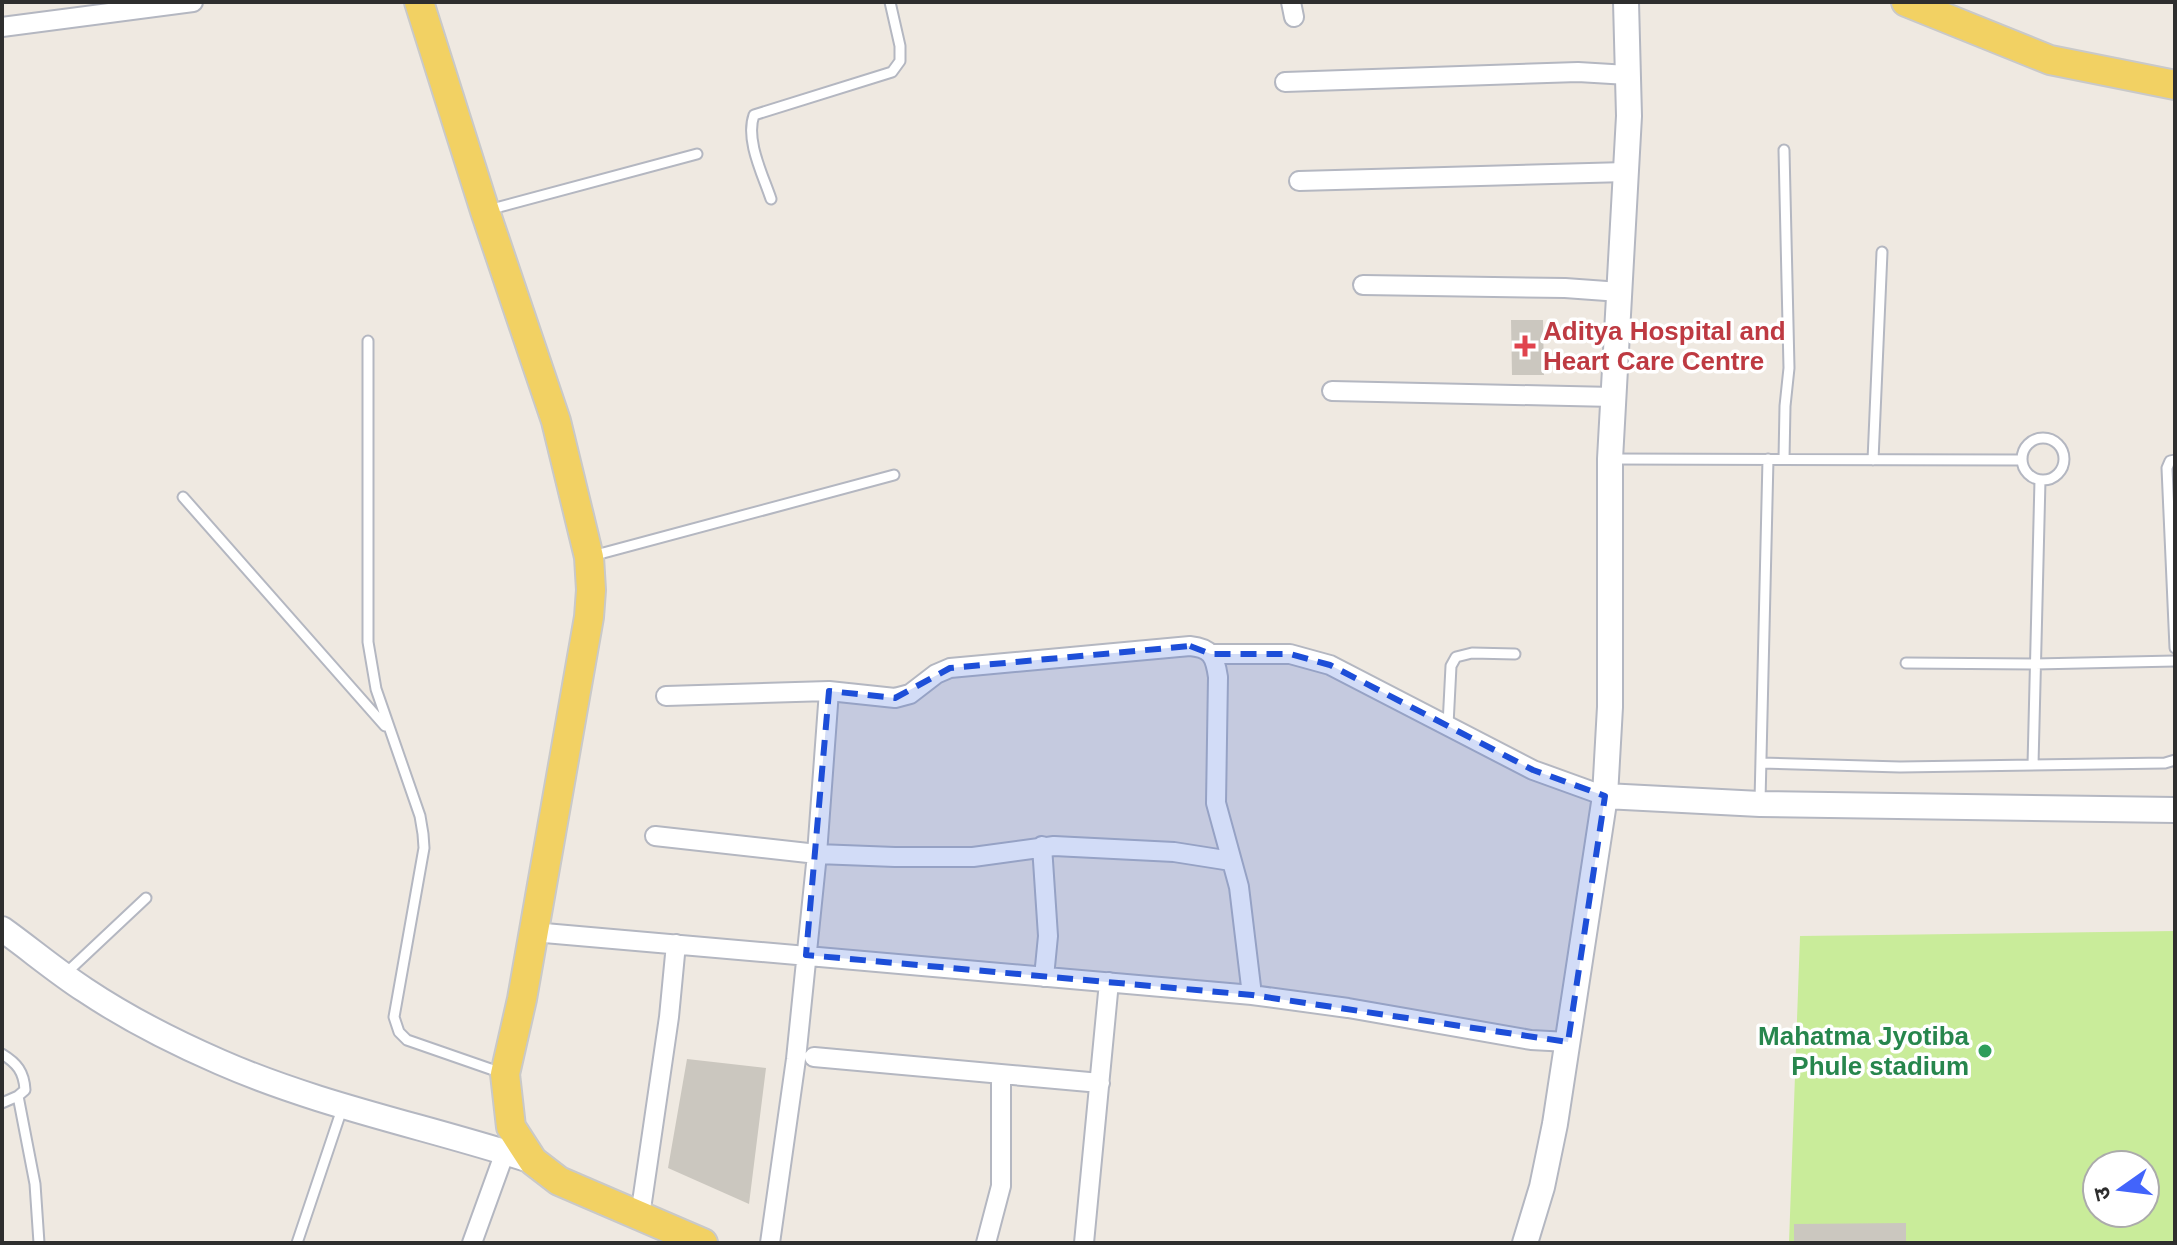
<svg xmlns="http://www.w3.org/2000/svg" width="2177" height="1245" font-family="Helvetica,'Noto Sans Devanagari',sans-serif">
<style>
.pitch{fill:#c9ec9a;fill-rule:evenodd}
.building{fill:#cbc7bf}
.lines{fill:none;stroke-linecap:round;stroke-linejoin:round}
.lane-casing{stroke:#b4b7c1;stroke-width:13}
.street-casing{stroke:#b4b7c1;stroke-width:22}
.secondary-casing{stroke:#b4b7c1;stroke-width:28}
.primary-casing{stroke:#c9c9c9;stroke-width:32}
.lane{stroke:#fff;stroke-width:9}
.street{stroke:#fff;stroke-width:18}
.secondary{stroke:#fff;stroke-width:24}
.primary{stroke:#f2d163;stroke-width:28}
.marked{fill:#1d4ed8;fill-opacity:0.2;stroke:#1d4ed8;stroke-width:6;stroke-dasharray:16 10;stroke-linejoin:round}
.health-dot{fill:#e0444e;stroke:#fff;stroke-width:3}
.leisure-dot{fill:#2e9e5b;stroke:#fff;stroke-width:3}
.labels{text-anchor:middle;stroke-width:7;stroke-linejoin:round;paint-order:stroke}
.health-label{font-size:26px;font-weight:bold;fill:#be3a42;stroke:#fff;text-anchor:start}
.leisure-label{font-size:26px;font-weight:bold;fill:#27864d;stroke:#fff;text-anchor:end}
</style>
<rect width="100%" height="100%" fill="#efe9e1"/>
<!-- pitch -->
<path class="pitch" d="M2175,931V1243H1789L1800,936ZM2097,1165H2145V1213H2097Z"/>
<!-- building -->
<path class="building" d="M1511,320H1543L1544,375H1512Z
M687,1059L766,1068L749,1204L668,1168Z
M1906,1223V1243H1794V1224Z"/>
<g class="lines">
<!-- lane casing -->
<g class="lane-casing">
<path id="lane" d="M771,199C763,175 745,140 754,115L892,72L900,61V46L890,2
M488,210L697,154
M368,341V642L376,689L420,816L423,834L424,848L394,1017L399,1032L407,1040L502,1073
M2022 459a21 21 0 1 1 42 0a21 21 0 1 1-42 0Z
M1610,459L2022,460
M1784,459L1785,406L1789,368L1784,150
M1873,460L1882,252
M2175,460L2170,461L2167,468L2175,648
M183,497L385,726
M592,556L894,475
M1906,663L2035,664L2175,661
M1448,725L1451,666L1456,657L1472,653L1515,654
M1761,763L1900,767L2165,763L2175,760
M2033,765L2040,480
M1760,801L1768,459
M64,975L146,898
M2,1054C17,1063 24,1072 25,1090L18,1096L2,1103
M18,1096L35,1184L39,1243
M297,1243L343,1106"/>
</g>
<!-- street casing -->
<g class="street-casing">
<path id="street" d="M1291,2L1294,17
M2,27L193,2
M1285,82L1578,72L1628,75
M1299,181L1626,172
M1363,285L1565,288L1620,292
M1332,391L1614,397
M1211,654H1290L1330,665L1533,770L1605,796
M666,696L829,691L895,698L910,694L936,674L950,668L1190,646C1211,648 1215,656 1218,677L1216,803L1239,887L1252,995
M655,836L817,854L895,857H973L1054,846L1174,852L1231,861
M1042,846L1048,936L1044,977
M533,932L1252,995L1348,1008L1531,1040L1568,1042
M814,1057L1100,1083
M640,1216L669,1017L676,944
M472,1243L505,1152
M770,1243L796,1059L817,854L829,691
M986,1243L1001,1186V1075
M1084,1243L1109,982"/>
</g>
<!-- secondary casing -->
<g class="secondary-casing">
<path id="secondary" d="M1605,796L1760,804L2175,810
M2,929C30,949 57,972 85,990C127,1018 174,1042 220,1062C320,1106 429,1127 533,1161
M1525,1243L1542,1187L1555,1124L1605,796L1610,707V459L1629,116L1626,2"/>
</g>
<!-- primary casing -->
<g class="primary-casing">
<path id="primary" d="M419,2L485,211L556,421L589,557L591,590L589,617L522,999L505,1074L511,1127L533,1161L559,1181L703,1243
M1906,2L2050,60L2175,85"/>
</g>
<!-- lane -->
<use href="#lane" class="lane"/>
<!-- street -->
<use href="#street" class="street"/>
<!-- secondary -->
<use href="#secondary" class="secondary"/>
<!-- primary -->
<use href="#primary" class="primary"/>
</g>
<!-- marked area -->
<path class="marked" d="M1190,646L1211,654H1290L1330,665L1533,770L1605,796L1568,1042L1252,995L806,955L829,691L895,698L950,668Z"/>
<!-- markers -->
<path class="health-dot" d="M1521 334h8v8h8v8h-8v8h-8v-8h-8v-8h8z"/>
<circle class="leisure-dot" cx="1985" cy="1051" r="8"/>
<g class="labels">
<!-- health labels -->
<g class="health-label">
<text x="1543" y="340">Aditya Hospital and<tspan x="1543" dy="30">Heart Care Centre</tspan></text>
</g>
<!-- leisure labels -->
<g class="leisure-label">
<text x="1969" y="1045">Mahatma Jyotiba<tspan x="1969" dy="30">Phule stadium</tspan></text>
</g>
</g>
<!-- border -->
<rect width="2177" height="1245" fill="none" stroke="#2e2e2e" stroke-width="8"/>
<!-- north arrow -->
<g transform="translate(2121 1189) rotate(256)"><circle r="38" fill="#ffffff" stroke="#ababab" stroke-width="2"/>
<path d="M0-6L14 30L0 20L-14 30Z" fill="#4264fb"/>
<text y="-12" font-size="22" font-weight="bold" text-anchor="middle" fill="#2e2e2e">उ</text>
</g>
</svg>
